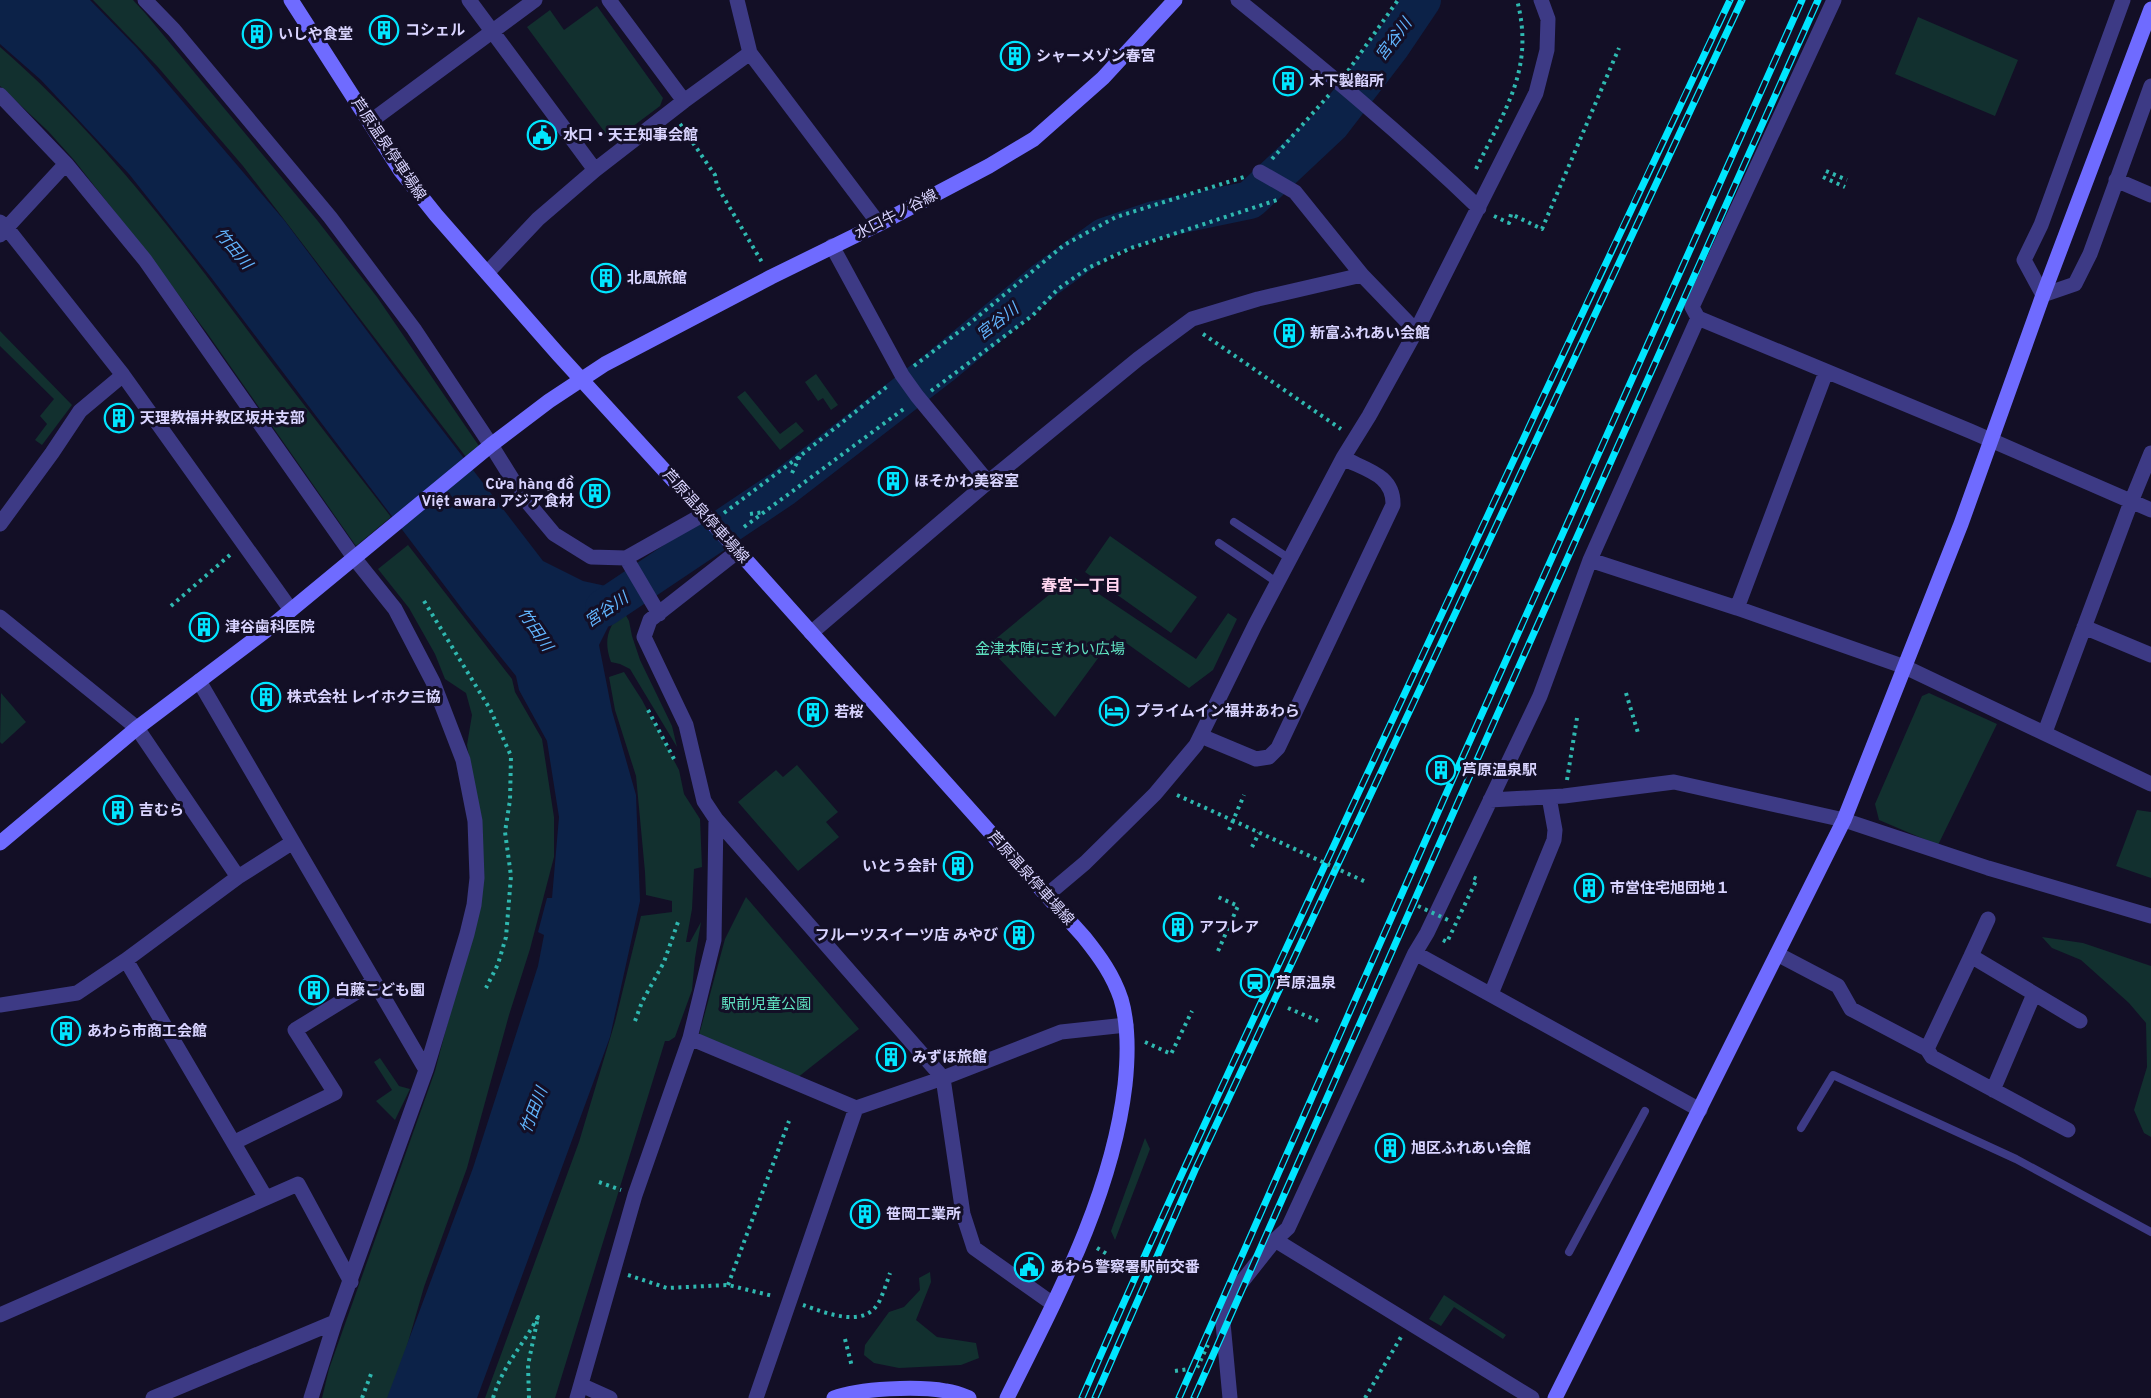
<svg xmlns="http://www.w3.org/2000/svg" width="2151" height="1398" font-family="Overpass,'Noto Sans JP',sans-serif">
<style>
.green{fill:#12302f}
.water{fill:#0c2248}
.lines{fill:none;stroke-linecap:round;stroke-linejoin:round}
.river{stroke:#0c2248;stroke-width:38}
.path{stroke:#2fb8b0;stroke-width:4;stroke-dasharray:3 4.5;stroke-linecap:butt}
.lane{stroke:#3d3a85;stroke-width:8}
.street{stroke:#3d3a85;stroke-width:15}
.secondary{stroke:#6f6bff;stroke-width:15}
.rail-casing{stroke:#00e5ff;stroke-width:7}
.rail{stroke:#130f26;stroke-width:4.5;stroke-dasharray:14;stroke-linecap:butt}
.path-bridge{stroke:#2fb8b0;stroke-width:4;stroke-dasharray:3 4.5;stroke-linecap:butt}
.labels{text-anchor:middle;stroke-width:6;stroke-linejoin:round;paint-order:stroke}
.poi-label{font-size:15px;font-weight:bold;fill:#d9d4ff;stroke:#130f26;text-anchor:start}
.street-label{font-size:15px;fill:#d9d4ff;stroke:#130f26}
.park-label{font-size:15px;fill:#5fe0c0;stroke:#130f26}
.water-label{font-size:16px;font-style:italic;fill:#62b6ff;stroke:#130f26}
.neighbourhood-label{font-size:16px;font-weight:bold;fill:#ffd6f0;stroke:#130f26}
</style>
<rect width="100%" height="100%" fill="#130f26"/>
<!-- green -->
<path class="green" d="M93,0H133L145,13L317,220L377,297L479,446L466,457L243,166L157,66Z
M597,6L663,98L660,106L612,142L527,27L550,10L564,30Z
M1918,17L2018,60L1995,116L1895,74Z
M0,47C104,137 187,249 269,359C309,412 350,464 391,517L356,546L207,333L151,258L74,160L48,131L0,86Z
M0,331L72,405L42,445L35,440L47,424L40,416L54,399L0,346Z
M816,374L838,405L831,410L823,398L818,401L805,382Z
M745,391L780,434L796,422L804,431L780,450L737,397Z
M1110,536L1197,597L1171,633L1085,572Z
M408,545L512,679L515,692L542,739L554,817V857L530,949L509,1015L467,1168L424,1287L392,1398H322L329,1369L435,1071L479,903L483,837L467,745L472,715L466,693L445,679L435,654L409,608L378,569Z
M1072,576L1196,659L1228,613L1237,619L1213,670L1189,688L1115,635L1055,717L987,646Z
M623,610L629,621L632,636L640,660L672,726L677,747L630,669L620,664L611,662C603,640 608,627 623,610Z
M624,672L642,700L679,770L684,794L700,819L702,867L694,869L692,909L686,942H690L701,922L695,958L692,990L675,1037L669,1041H665L555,1398H485L579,1142L615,1022L641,916L672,912V901L646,895L645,872L636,776L615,710L609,677Z
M1,693L26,722L2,744L0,742Z
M1929,693L1997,724L1938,845L1879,820L1875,804L1922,696Z
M797,765L838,812L826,822L839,837L798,871L738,802L776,770L783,777Z
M2137,810L2151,812V878L2116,866Z
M746,897L859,1029L797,1078L699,1035L725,939Z
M2042,937L2083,943L2151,966V1137L2144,1133L2134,1110L2147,1067L2146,1023L2129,1003L2081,960L2052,948Z
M380,1058L399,1086L410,1089L395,1120L376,1101L392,1090L374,1062Z
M1145,1138L1150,1149L1115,1240L1111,1231Z
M930,1272L931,1282L916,1320L937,1337L976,1343L979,1358L961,1365L899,1368L874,1363L864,1355L865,1345L889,1312L904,1307L920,1290L919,1278Z
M1444,1295L1506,1335L1503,1339L1454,1307L1441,1326L1429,1319Z"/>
<!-- water -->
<path class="water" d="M0,0H90L137,48L284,220L403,379L543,561L583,581L606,586L630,581L637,594L618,607L599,645L612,711L636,795L640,901L610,1037L477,1398H387L473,1168L538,966L544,935L538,932L547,898H552L559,817L547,741L519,690L516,676L466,614L210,276L129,174L41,80L0,44Z"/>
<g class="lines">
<!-- river -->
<path class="river" d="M604,608L783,488L941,366L1045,280L1104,237L1154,220L1250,200L1331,124L1391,46L1422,0"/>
<!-- path -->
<path class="path" d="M1348,71L1398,0
M680,124L715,175L717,186L763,264
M1272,159L1329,95
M1476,169C1505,109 1535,69 1517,0
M1826,171L1847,180
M1823,177L1845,187
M1494,216L1509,223L1511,214L1542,229L1619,48
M1203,334L1341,429
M914,366L969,324L1064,245L1116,217L1244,177
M931,391L1033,315L1058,289L1088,268L1131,248L1277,200
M792,473L800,456
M724,513L800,456L889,385
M750,514L764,512
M744,527L905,408
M424,601L490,709L511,756L510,800L505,832L511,876L506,937L498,964L486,988
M171,606L231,554
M1626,693L1638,733
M648,710L674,759
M1567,780L1577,718
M1177,795L1232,820
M1229,830L1244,795
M1252,847L1259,833
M1443,940L1447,942L1477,879L1470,876
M1218,951L1238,906L1218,897
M1288,1008L1318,1021
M635,1021L642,1002L664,962L678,922
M1145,1042L1171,1054L1192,1011
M599,1182L621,1190
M1097,1248L1107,1254
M628,1275L667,1288L728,1285L773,1296
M728,1285L789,1121
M803,1305C826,1313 866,1330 880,1300C884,1291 887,1282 890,1273
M845,1339L852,1367
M1175,1371L1197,1368L1208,1345
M362,1398L371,1374
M493,1398C502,1367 523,1345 538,1317L528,1365L529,1398
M1365,1398L1401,1337"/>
<!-- lane -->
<path class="lane" d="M1234,522L1290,559
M1219,543L1278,583
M1801,1128L1833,1075L2016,1159L2151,1232
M1569,1252L1645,1111"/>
<!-- street -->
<path class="street" d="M145,0L174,30L330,217L414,329L491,445L524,498L554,534L591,557L626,558L704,514
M469,0L595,170
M609,0L684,101
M737,0L750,53L879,224
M1238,0C1321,67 1402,134 1479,208
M2123,0L2041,225L2024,260L2043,295L2075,284L2090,254L2151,86
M0,95L67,165L145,260L355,559L395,609L433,682L463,760L475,821L477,878L474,905L467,934L426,1070L199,681
M371,121L535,0
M1260,172L1295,192L1362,275
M2116,180L2151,195
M0,222L6,227L123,375L291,610
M0,235L61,169
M832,246L902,375L917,396L988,482
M487,273L538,219L595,170L684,101L750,53
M1698,318L1970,431L2151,510
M0,524L52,453L80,411L123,375
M738,551L650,620L644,637L686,725L704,801L716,819L943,1078L1061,1032L1126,1025
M626,558L659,614
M1590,560L1737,608L1905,667L2151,784
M1737,608L1826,372
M0,617L137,728L238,877L126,960
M2084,627L2151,655
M811,633L988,482L1138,359L1192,319L1258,299L1362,275L1416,331
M2045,732L2131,502L2151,453
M1201,736L1256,759L1269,757L1278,748L1393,505C1394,475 1366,470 1343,458
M1490,800L1564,796L1674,782L1844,820L1988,868L2151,916
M238,877L293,842
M1047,895L1085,863L1155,794L1196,745L1255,625L1343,458L1369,416L1416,331L1536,93L1547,50L1548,19L1541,0
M1415,953L1700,1110
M1777,954L1838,986L1851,1009L1927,1049L1971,956L2080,1021
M1971,956L1988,919
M1491,994L1554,840L1555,830L1549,797
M0,1005L77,993L126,960L266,1198
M690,1038L856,1108
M1927,1049L1932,1057L2068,1130
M1993,1090L2034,994
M235,1142L335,1093L295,1030L373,982
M1275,1240L1532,1398
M0,1315L298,1184L351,1282
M581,1385L610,1398
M153,1398L335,1322
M311,1398L335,1322L426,1070
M577,1398L635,1195L690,1038L714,940L716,819
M756,1398L856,1108L943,1078L963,1214L974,1248L1053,1304
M1230,1398L1223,1323L1229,1298L1275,1240L1288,1228L1415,953L1427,933L1540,696L1590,560L1698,318L1692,307L1834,0"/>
<!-- secondary -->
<path class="secondary" d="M291,0L400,170L436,215L558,354L738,551L1084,937C1100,957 1113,975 1121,999C1129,1026 1128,1057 1125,1085C1112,1196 1056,1299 1007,1398
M0,843L137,728L268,629L491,445L549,401L605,364L771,277L879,224L989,166L1034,139L1103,78L1175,0
M834,1398C859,1388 919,1386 946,1391C954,1392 962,1395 969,1398
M1555,1398L1844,820L1961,524L2043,295L2151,9"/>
<!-- rail casing -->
<g class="rail-casing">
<path id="rail" d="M1082,1398C1167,1201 1259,1008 1349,813C1475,542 1602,270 1730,0
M1095,1398L1195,1170L1742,0
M1179,1398L1446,794L1802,0
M1194,1398L1459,800L1818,0"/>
</g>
<!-- rail -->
<use href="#rail" class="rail"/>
<!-- path-bridge -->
<path class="path-bridge" d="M1232,820L1368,883
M1418,906L1448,920"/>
</g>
<!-- icons -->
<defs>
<g id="building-ring" transform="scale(1.5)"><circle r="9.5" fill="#130f26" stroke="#00e5ff" stroke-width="1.5"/><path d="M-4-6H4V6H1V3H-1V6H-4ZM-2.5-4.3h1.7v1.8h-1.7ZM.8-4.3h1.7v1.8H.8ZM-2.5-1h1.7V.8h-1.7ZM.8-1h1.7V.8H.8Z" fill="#00e5ff"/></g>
<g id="civic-ring" transform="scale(1.5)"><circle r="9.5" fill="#130f26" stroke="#00e5ff" stroke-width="1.5"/><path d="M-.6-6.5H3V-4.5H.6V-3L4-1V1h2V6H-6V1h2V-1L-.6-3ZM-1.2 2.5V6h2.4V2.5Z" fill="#00e5ff"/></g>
<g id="hotel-ring" transform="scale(1.5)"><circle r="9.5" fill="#130f26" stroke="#00e5ff" stroke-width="1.5"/><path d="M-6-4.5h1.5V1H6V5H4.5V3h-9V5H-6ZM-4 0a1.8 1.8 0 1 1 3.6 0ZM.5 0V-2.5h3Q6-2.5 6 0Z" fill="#00e5ff"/></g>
<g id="station-ring" transform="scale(1.5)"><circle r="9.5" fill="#130f26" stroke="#00e5ff" stroke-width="1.5"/><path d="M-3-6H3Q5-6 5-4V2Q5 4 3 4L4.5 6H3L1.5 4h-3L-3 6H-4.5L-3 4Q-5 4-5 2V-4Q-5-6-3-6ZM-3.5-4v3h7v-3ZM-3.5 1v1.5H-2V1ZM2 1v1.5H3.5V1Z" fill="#00e5ff"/></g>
</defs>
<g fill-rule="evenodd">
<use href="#building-ring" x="384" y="30"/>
<use href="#building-ring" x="257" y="34"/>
<use href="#building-ring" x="1015" y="56"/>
<use href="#building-ring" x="1288" y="81"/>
<use href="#civic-ring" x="542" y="135"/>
<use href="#building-ring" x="606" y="278"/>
<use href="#building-ring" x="1289" y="333"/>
<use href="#building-ring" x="119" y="418"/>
<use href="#building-ring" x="893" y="481"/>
<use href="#building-ring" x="595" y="493"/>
<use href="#building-ring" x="204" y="627"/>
<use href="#building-ring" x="266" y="697"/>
<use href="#hotel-ring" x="1114" y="711"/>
<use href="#building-ring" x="813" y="712"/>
<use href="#building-ring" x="1441" y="770"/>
<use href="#building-ring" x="118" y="810"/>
<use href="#building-ring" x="958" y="866"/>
<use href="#building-ring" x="1589" y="888"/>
<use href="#building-ring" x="1178" y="927"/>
<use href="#building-ring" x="1019" y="935"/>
<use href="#station-ring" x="1255" y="983"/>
<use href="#building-ring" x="314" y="990"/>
<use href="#building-ring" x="66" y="1031"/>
<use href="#building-ring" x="891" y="1057"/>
<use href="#building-ring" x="1390" y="1148"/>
<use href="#building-ring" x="865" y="1214"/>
<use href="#civic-ring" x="1029" y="1267"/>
</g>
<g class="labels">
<!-- poi labels -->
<g class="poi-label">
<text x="405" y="35">コシェル</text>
<text x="278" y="39">いしや食堂</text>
<text x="1036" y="61">シャーメゾン春宮</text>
<text x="1309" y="86">木下製餡所</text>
<text x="563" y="140">水口・天王知事会館</text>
<text x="627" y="283">北風旅館</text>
<text x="1310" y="338">新富ふれあい会館</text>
<text x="140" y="423">天理教福井教区坂井支部</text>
<text x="914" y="486">ほそかわ美容室</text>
<text x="574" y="489" text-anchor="end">Cửa hàng đồ<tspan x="574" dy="17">Việt awara アジア食材</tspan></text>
<text x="225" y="632">津谷歯科医院</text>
<text x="287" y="702">株式会社 レイホク三協</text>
<text x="1135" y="716">プライムイン福井あわら</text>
<text x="834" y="717">若桜</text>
<text x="1462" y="775">芦原温泉駅</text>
<text x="139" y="815">吉むら</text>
<text x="937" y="871" text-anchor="end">いとう会計</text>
<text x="1610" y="893">市営住宅旭団地１</text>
<text x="1199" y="932">アフレア</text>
<text x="998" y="940" text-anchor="end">フルーツスイーツ店 みやび</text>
<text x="1276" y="988">芦原温泉</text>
<text x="335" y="995">白藤こども園</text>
<text x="87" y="1036">あわら市商工会館</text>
<text x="912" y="1062">みずほ旅館</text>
<text x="1411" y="1153">旭区ふれあい会館</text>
<text x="886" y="1219">笹岡工業所</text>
<text x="1050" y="1272">あわら警察署駅前交番</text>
</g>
<!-- street labels -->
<g class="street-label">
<text transform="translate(389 149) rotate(56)" y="5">芦原温泉停車場線</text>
<text transform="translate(896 214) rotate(-27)" y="5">水口牛ノ谷線</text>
<text transform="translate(706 516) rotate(48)" y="5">芦原温泉停車場線</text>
<text transform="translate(1031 878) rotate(48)" y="5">芦原温泉停車場線</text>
</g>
<!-- park labels -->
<g class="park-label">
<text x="1050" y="654">金津本陣にぎわい広場</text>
<text x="766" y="1009">駅前児童公園</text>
</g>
<!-- water labels -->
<g class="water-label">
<text transform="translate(1393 39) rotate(-53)" y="6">宮谷川</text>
<text transform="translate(234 248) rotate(50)" y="6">竹田川</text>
<text transform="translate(997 321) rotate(-38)" y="6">宮谷川</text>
<text transform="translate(606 609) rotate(-34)" y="6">宮谷川</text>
<text transform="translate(536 629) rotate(56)" y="6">竹田川</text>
<text transform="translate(533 1110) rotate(-69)" y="6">竹田川</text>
</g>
<!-- neighbourhood labels -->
<g class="neighbourhood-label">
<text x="1081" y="591">春宮一丁目</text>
</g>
</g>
</svg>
